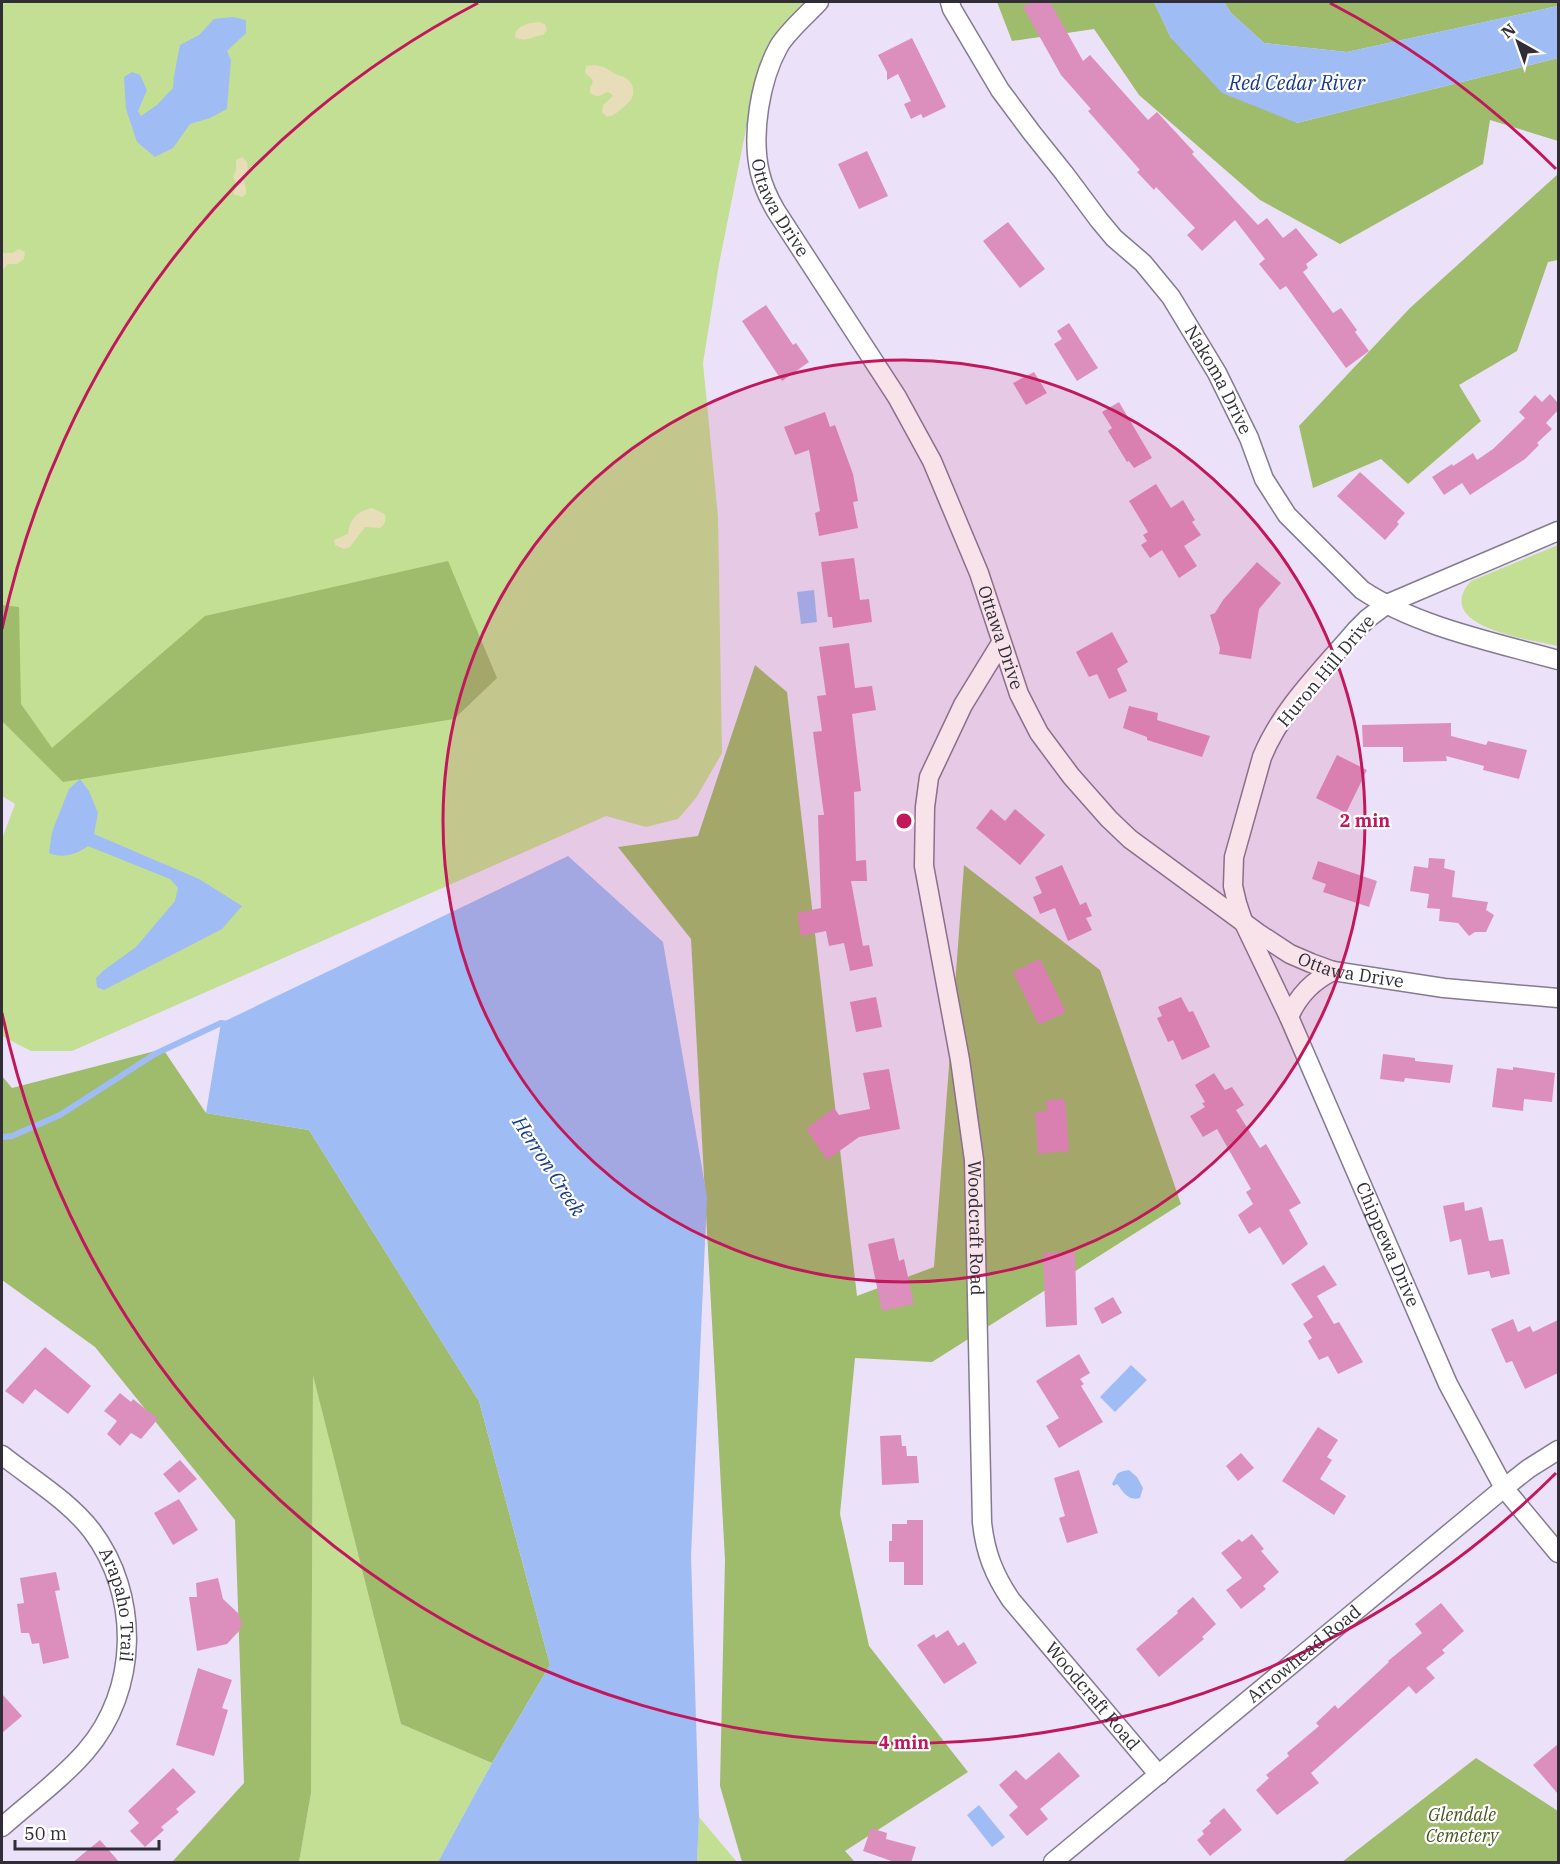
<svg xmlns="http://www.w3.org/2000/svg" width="1560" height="1864" font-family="'IBM Plex Serif',serif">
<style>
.green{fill:#c3df94}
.forest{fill:#9fbb6c}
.sand{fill:#e7ddb8}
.water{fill:#9fbcf5}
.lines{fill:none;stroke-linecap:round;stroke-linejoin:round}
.stream{stroke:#9fbcf5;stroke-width:6}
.building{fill:#dc8fbd}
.minor-casing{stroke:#847b91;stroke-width:21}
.minor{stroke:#fff;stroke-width:18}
.ring{fill:none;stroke:#c2185b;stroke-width:3}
.labels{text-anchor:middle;stroke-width:4.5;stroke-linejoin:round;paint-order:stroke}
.street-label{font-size:18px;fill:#302d36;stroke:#fff}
.park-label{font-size:18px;font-style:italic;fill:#44561e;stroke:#fff}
.water-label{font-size:20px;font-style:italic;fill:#183a8a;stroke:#fff}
.centre{fill:#c2185b;stroke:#fff;stroke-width:3}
.ring-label{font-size:18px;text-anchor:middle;font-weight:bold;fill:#c2185b;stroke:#fff;stroke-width:4.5;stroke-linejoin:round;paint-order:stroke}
</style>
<rect width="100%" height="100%" fill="#ebe2f9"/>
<!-- green -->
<path class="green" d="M2,2H807L775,37L758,69L719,264L703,363L718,517L722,753L696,798L678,819L646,827L606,816L72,1051H31L2,1036V839L15,804L2,796Z
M1558,545V646C1532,640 1430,627 1471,581Z
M313,1372L401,1724L492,1763L438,1862H299L311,1793Z
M699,1817L737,1862H697Z"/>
<!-- forest -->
<path class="forest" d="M997,2H1154L1171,38L1297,123L1558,58V141L1490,120L1483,164L1340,244L1260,200L1139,95L1094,29L1012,41Z
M1224,2H1558V6L1347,52L1264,43L1231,13Z
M1558,174V260L1548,262L1517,351L1459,385L1481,421L1408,484L1381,459L1313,488L1299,426L1410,308Z
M448,561L497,678L454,719L63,782L2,721V605L19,607L21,704L52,748L205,616Z
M755,665L787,692L857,1296L934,1267L964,865L1100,970L1181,1204L932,1362L855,1358L840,1514L869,1646L968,1772L845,1851L855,1862H742L720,1786L725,1560L691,939L618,847L698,836Z
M163,1049L206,1113L309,1130L479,1401L550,1665L492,1763L401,1724L313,1375L311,1793L299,1862H172L244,1783L235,1520L95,1347L2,1280V1076L12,1088Z
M1476,1758L1558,1811V1862H1342Z"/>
<!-- sand -->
<path class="sand" d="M539,22L545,24L547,30L543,35C533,36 525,43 515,37C516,25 528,23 539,22Z
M594,65C604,66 608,69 615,74C616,74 624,77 624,77C636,84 636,96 627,104C620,110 616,115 607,117L602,112L603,105L613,96L610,93L607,92C600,96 597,98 590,93V88L593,82L591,78L585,73L586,66Z
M242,157L247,162L248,169L242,177L246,188V194L242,197L233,194L237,186L233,176L236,170V160Z
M19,249L25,252L24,259L17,264H8L2,271V253H12Z
M372,508L385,514C386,521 385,524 380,528L365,527L350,547L344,549L335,545L334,540L348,534C350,519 356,512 372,508Z"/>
<!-- water -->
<path class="water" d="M1154,2H1224L1231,13L1264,43L1347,52L1558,6V58L1297,123L1222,93L1171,38Z
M233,17L246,20V33L227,51L231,60L227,109L210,118L190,124L173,148L155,157L137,142L126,109L124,77L132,72L140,75L147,90L138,111L141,116L157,105L173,88L174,76L180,45L199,35L214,19Z
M814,590L817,622L801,624L797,592Z
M80,779L89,791L98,813L94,834L199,879L242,906L222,929L104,990L97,987L96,978L103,971L136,947L175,901L178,888L170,879L88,846C77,854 63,859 49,853L52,832L69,789Z
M568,856L663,942L707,1197L691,1556L699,1817L697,1862H438L492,1763L550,1665L479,1401L309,1130L206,1113L221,1023Z
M1131,1365L1147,1380L1115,1412L1100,1397Z
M1129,1470L1137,1477L1143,1488L1140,1498C1128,1501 1124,1493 1117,1484L1114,1486L1112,1484C1118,1474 1115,1472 1129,1470Z
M979,1805L1005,1837L992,1847L967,1815Z"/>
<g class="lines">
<!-- stream -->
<path class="stream" d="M2,1137L12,1136L60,1115L155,1054L221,1023L229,1024"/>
</g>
<!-- building -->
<path class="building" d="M1031,2H1050L1083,61L1090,55L1148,120L1157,112L1194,152L1192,154L1258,225L1267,218L1283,238L1296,228L1318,255L1306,264L1308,268L1303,272L1333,313L1341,308L1357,330L1355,332L1369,351L1346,368L1286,286L1280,290L1259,264L1265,259L1235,220L1202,251L1187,235L1195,228L1156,187L1154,190L1137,172L1140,170L1088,111L1091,109L1061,75L1023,7Z
M912,38L946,107L923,118L921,114L911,119L904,104L911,101L898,74L887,80V72L878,55Z
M867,151L888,196L859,209L838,164Z
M1008,222L1045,269L1020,288L983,241Z
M766,305L793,345L796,343L809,362L782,381L742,321Z
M1069,323L1098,368L1077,381L1054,344L1062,339L1057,331Z
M1034,372L1047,393L1026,405L1013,383Z
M1550,394L1558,403V410L1546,423L1552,429L1537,443L1539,445L1525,459L1470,495L1462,483L1444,495L1432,477L1452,464L1453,466L1473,453L1477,460L1493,449L1525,418L1519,412L1535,395L1542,402Z
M1119,402L1152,458L1134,468L1129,461L1127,462L1108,431L1112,428L1102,412Z
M825,412L830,427L835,425L853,474L858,501L853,502L858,528L819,536L815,513L820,511L809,450L795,455L784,427Z
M1360,472L1405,513L1397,522L1399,524L1385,540L1337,496Z
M1156,484L1171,508L1183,500L1195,520L1192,522L1201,535L1184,546L1197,566L1179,578L1162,550L1150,558L1141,545L1147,541L1143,535L1148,532L1129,501Z
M854,558L860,600L869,599L872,622L833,628L832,617H828L821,562Z
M1257,562L1281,583L1259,609L1251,659L1219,654L1220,648L1210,615L1215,613L1223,600Z
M1112,632L1128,662L1117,669L1127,691L1109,699L1097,674L1089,677L1076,652Z
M849,643L855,688L872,686L876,710L852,714L861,791L854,792L856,861L866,860L867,881H851L863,946L869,945L873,966L850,971L844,943L829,946L826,931L801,936L797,913L821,908L818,815H824L813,732L822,731L817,696L826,695L819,647Z
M1129,706L1158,713L1157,720L1210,736L1202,757L1147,740V737L1123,728Z
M1451,723V736L1486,745L1488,741L1527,750L1519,779L1483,770L1484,766L1446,756L1447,761L1403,762V747H1363L1362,725Z
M1337,755L1367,770L1346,813L1316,798Z
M991,809L1005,821L1015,809L1045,835L1020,865L976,828Z
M1429,858L1445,859L1444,868L1455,871L1452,897L1488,902L1486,910L1494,915L1486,932H1475L1469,936L1458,923L1439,921L1440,909L1427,908L1429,894L1410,891L1414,866L1428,868Z
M1318,861L1377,881L1369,907L1323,892L1326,884L1312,879Z
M1062,865L1080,905L1086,902L1092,916L1086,918L1092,930L1068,941L1055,908L1040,914L1033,897L1042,893L1035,877Z
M1040,959L1066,1012L1039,1025L1013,972Z
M876,997L882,1027L856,1032L850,1002Z
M1181,997L1189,1012L1193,1011L1210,1047L1182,1060L1173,1040L1168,1042L1157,1018L1162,1016L1158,1007Z
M1383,1054L1415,1058V1061L1453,1065L1450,1083L1405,1078L1404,1082L1380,1079Z
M1513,1067L1555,1073L1552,1102L1524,1099L1523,1111L1492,1107L1497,1068L1513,1070Z
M889,1069L900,1129L859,1137L827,1160L806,1129L834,1108L839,1115L870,1109L863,1073Z
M1214,1073L1225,1090L1232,1087L1244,1105L1236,1110L1260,1148L1266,1144L1301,1203L1289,1210L1308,1244L1283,1265L1260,1227L1249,1234L1238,1215L1253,1204L1246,1192L1251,1189L1217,1129L1203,1137L1190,1116L1205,1107L1202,1103L1205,1102L1195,1085Z
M1065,1099L1069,1151L1038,1154L1035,1112L1047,1111L1046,1100Z
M1464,1202L1465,1211L1482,1207L1489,1241L1503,1239L1510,1274L1491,1278L1489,1271L1468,1275L1461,1239L1450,1242L1443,1206Z
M894,1238L899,1261L904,1259L914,1304L882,1311L868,1244Z
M1075,1252L1077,1325L1046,1327L1043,1253Z
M1324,1265L1337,1285L1317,1296L1334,1324L1339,1322L1363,1362L1338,1374L1328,1356L1319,1360L1308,1341L1312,1338L1303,1324L1313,1317L1291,1284Z
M1113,1297L1122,1313L1102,1324L1094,1308Z
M1513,1319L1518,1332L1530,1326L1533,1332L1558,1320V1373L1525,1389L1512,1361L1506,1363L1491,1329Z
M45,1347L91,1386L68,1414L35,1389L23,1404L5,1391Z
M1079,1354L1090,1373L1080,1379L1084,1384L1081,1386L1103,1422L1059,1448L1046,1426L1059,1418L1036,1381Z
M120,1393L131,1402L133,1399L158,1419L141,1439L131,1433L120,1446L107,1434L117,1421L104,1411Z
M1318,1427L1338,1440L1327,1457L1332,1460L1320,1479L1346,1496L1334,1515L1282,1481Z
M901,1435L902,1446H906L907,1456H917L919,1483L882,1485L880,1436Z
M1241,1453L1254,1468L1238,1481L1226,1466Z
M180,1460L197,1479L179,1493L163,1474Z
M1079,1470L1098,1533L1067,1543L1059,1518L1065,1516L1054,1478Z
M179,1499L198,1530L173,1545L154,1513Z
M907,1520H923V1585H904V1562H889V1541H892V1524H907Z
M1252,1534L1264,1549L1261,1551L1279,1572L1263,1586L1266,1589L1241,1609L1226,1590L1242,1578L1221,1553L1239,1539L1242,1542Z
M56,1572L60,1590L55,1591L69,1658L43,1664L39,1643L32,1644L29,1633H21L17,1604L24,1603L20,1578Z
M218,1578L223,1599L238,1613L242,1623L240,1630L227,1644L197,1651L189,1597H197L196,1583Z
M1193,1597L1216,1624L1202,1637L1204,1639L1159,1677L1136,1649L1178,1613L1177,1611Z
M1441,1603L1464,1631L1442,1650L1445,1653L1426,1668L1435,1678L1416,1694L1409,1686L1311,1773L1319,1783L1277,1815L1256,1790L1269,1778L1266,1775L1289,1756L1287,1753L1319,1726L1316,1723L1335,1705L1338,1709L1389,1662L1388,1661L1422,1633L1415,1624Z
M948,1630L958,1646L964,1642L977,1663L944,1684L917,1645L934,1634L936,1638Z
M198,1668L232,1680L222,1708L228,1710L214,1756L176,1745Z
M2,1694L22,1716L2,1733Z
M1558,1744V1794L1533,1765Z
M1059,1752L1080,1776L1040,1809L1048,1819L1027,1836L1009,1815L1018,1807L999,1785L1016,1770L1026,1780Z
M173,1768L196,1792L176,1809L179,1812L161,1827L164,1830L145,1847L130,1831L139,1823L128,1811Z
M1224,1808L1242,1830L1210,1856L1197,1840L1204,1834L1202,1831L1211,1823L1209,1821Z
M871,1828L887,1833L886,1839L916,1847L911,1863H897L863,1851Z
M100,1840L120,1863H72Z"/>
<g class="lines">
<!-- minor casing -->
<g class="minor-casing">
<g id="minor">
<path id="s1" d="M819,2C807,15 788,31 779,46C760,80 751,135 760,173C763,186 769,199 776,211L897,397L932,461L979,573L1019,694L1039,733L1071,776L1109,819L1130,839L1258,933L1290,954L1311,963L1333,971L1444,988L1558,998"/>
<path id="s2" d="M950,2L952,9L1000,90L1032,133L1064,173L1099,220L1114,238L1143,263L1171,297L1217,373L1249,438L1264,479L1287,515L1362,590C1418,627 1494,642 1558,660"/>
<path id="s3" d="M1558,531L1387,604L1367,619L1356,630C1322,670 1282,708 1262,757L1234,857L1233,886L1237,903L1243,921L1289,1017L1448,1384L1504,1488L1558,1553"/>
<path id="s4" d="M1001,643L963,705L929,777L925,807L924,866L960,1060L974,1160L982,1522C985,1552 994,1575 1011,1600L1159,1775"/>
<path d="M1289,1017C1298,996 1312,981 1333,971"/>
<path id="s5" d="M2,1455C32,1479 68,1500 92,1531C140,1595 139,1690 86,1751C62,1779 30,1802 2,1827"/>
<path id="s6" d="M1053,1862L1504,1488L1528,1469L1558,1450"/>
</g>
</g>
<!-- minor -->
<use href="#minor" class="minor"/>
</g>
<!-- distance rings -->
<circle cx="904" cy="821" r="461" fill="#c2185b" fill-opacity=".12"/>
<g class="ring">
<circle cx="904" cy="821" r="461"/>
<path d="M1556 1473A922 922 0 0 1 2 1013M2 629A922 922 0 0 1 478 3M1330 3A922 922 0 0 1 1556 169"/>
</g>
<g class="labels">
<!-- street labels -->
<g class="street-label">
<text dy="6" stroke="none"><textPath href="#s1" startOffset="230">Ottawa Drive</textPath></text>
<text dy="6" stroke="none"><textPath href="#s2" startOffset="466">Nakoma Drive</textPath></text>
<text dy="6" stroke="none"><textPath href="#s1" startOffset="716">Ottawa Drive</textPath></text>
<text transform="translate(1326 671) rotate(-50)" y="6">Huron Hill Drive</text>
<text dy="6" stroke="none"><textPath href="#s1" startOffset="1220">Ottawa Drive</textPath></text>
<text dy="6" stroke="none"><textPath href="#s4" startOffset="608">Woodcraft Road</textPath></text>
<text dy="6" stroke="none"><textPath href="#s3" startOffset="909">Chippewa Drive</textPath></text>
<text dy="6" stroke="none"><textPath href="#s5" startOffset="198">Arapaho Trail</textPath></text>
<text dy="6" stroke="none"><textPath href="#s6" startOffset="326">Arrowhead Road</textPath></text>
<text dy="6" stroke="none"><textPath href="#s4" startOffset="1112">Woodcraft Road</textPath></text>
</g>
<!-- park labels -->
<g class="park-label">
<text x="1462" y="1821">Glendale<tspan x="1462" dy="21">Cemetery</tspan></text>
</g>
<!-- water labels -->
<g class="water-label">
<text x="1297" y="90">Red Cedar River</text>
<text transform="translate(549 1166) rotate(57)" y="7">Herron Creek</text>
</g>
</g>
<circle cx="904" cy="821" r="9" class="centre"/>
<g class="ring-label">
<text x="1365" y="827">2 min</text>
<text x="904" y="1749">4 min</text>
</g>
<!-- border -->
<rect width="1560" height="1864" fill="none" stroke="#302d36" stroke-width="6"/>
<!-- north arrow -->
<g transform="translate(1518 42) rotate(320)" stroke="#ffffff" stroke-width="4.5" paint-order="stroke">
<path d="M0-4.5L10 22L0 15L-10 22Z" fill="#302d36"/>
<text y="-9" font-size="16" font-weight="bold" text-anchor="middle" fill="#302d36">N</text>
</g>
<!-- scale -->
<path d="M15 1840v9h144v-9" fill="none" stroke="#302d36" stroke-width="3"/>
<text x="24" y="1840" font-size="18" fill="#302d36" stroke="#ffffff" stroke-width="4.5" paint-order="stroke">50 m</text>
</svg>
